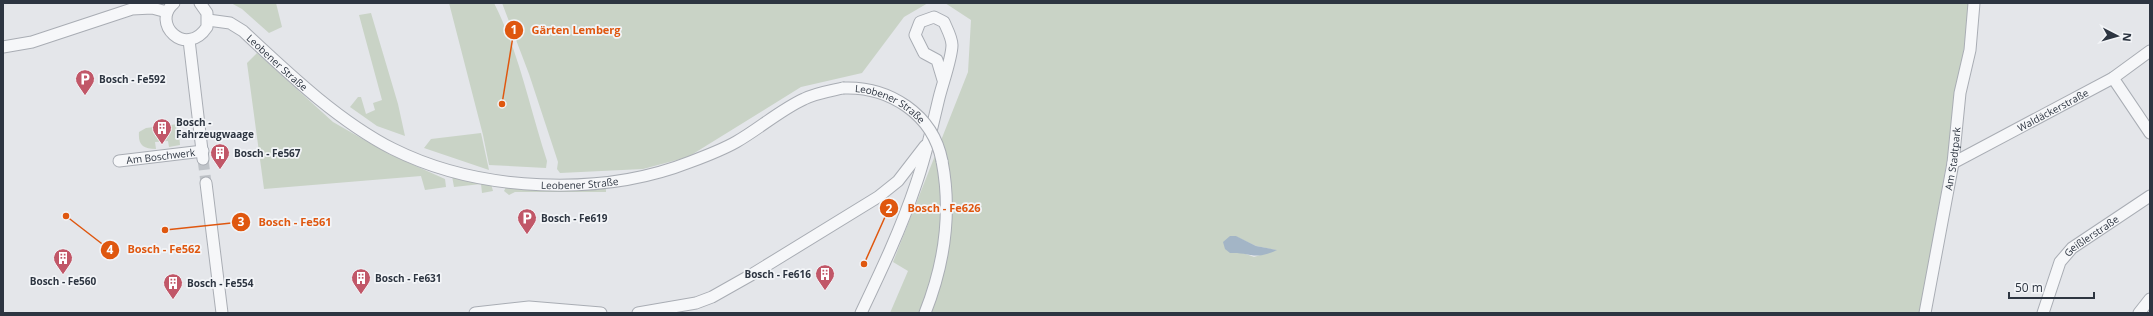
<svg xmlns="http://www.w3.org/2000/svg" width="2153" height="316" font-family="'Open Sans',sans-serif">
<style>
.green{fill:#c9d3c6;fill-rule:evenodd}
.water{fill:#a3b5c6}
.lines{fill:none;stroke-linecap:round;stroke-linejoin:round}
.street-tunnel{stroke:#bfc3c8;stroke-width:11;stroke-dasharray:11 5.5;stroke-linecap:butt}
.street-casing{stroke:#a9adb4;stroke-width:13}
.street{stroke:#f6f7f9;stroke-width:11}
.street-bridge-casing{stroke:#a9adb4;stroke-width:13;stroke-linecap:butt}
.street-bridge{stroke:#f6f7f9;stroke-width:11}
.labels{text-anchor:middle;stroke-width:3.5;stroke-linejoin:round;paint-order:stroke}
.street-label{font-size:10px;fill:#2d3541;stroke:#f3f5f8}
.poi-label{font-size:10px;font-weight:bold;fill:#2d3541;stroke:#f3f5f8;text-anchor:start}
.leader{fill:none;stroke:#df570f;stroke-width:1.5}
.callout-dot{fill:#df570f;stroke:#f3f5f8;stroke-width:1.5}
.mark-label{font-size:12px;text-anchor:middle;font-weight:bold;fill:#fff}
.callout-label{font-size:11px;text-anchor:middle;font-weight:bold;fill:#df570f;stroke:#f3f5f8;stroke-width:3.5;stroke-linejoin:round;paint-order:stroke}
</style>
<rect width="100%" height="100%" fill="#e4e6ea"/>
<!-- green -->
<path class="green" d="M231,3H276L282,27L269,33L242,9Z
M449,3H494C519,52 530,109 547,161L546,168L489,165L483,135Z
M502,3H928L904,17L862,73L801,87L688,157L643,169L560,173L557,169L558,162L529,74Z
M945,3H1970L1955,115L1920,313H890L908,271L893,262L968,72L971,20ZM1235,236L1256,246L1276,250L1254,257L1243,253H1230Z
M371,13L398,104L405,136L377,126L350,107L358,97H361L366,114L375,110L373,103L382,100L359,15Z
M257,53L333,122L389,154L445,179L446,187L425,190L421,176L264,189L247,63Z
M178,124L180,145L169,147L168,141L155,142L156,149C143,149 138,145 139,132L146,128Z
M481,133L489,170L424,148L431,139Z
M452,176L491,184L493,191L482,193L481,184L454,187Z
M507,185L602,187L606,189V192H515L509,195L504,191Z"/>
<!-- water -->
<path class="water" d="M1230,236H1236L1256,246L1277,250C1254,261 1251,252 1230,253L1225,249L1223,242Z"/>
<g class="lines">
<!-- street-tunnel -->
<path class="street-tunnel" d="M203,159L206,183"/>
<!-- street casing -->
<g class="street-casing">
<g id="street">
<path d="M174,3C150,23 186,59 207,27V13L200,3"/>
<path id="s1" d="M208,20L230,23L243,31C288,73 338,121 393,149C479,192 601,197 690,162C706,156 722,150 736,142C759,129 780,110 804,99C816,93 830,91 843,88"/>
<path d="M189,40L203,159"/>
<path d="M3,47L32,42L132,9L152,8L167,12"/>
<path d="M2113,78L2150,133"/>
<path id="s2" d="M119,161L203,151"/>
<path id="s3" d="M1953,163L2113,78L2150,51"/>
<path d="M206,183L222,313"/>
<path d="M475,313L529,307L601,313"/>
<path d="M638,313L696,303L712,297L751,275L878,197L898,181L925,146"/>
<path d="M861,313C881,271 901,229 916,184C926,156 932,127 939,98C942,85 952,58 952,45C952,38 947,29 944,22L934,17L920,22L915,35L924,53L937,60L943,80"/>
<path d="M925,313C944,265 952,213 942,161"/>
<path id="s4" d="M1925,313L1953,163L1960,93L1970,50L1974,3"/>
<path id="s5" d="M2043,313L2060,262L2072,248L2150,196"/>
<path d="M2139,313L2150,299"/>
</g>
</g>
<!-- street -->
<use href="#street" class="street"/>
<!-- street-bridge casing -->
<g class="street-bridge-casing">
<g id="street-bridge">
<path id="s6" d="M843,88C889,86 933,114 942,161"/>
</g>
</g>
<!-- street-bridge -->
<use href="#street-bridge" class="street-bridge"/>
</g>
<!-- icons -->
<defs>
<g id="parking-pin" transform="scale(1)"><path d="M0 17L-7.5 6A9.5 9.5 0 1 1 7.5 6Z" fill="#c15768" stroke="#f3f5f8"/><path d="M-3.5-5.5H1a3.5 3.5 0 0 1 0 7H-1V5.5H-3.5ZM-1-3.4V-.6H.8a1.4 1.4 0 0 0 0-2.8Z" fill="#fff"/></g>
<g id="building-pin" transform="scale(1)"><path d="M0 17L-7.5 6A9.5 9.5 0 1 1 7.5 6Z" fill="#c15768" stroke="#f3f5f8"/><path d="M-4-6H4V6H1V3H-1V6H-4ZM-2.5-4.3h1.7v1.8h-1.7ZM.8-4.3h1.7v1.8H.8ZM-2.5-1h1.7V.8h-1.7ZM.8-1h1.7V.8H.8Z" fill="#fff"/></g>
</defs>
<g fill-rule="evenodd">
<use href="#parking-pin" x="85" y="79"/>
<use href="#building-pin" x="162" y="128"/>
<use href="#building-pin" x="220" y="153"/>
<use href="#parking-pin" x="527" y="218"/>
<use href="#building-pin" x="63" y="258"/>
<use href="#building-pin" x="825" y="274"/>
<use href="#building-pin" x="361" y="278"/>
<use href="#building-pin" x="173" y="283"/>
</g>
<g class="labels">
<!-- street labels -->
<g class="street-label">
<text dy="4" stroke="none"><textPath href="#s1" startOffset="84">Leobener Straße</textPath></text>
<text dy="4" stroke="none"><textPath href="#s6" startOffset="51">Leobener Straße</textPath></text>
<text dy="4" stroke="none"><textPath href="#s3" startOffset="113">Waldäckerstraße</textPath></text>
<text dy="4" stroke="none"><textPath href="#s2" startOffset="42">Am Boschwerk</textPath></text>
<text dy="4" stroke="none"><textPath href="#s4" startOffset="157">Am Stadtpark</textPath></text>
<text dy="4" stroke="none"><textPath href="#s1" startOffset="421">Leobener Straße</textPath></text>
<text dy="4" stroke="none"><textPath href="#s5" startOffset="95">Geißlerstraße</textPath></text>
</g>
<!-- poi labels -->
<g class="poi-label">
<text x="99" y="83">Bosch - Fe592</text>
<text x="176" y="126">Bosch -<tspan x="176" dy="12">Fahrzeugwaage</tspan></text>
<text x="234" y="157">Bosch - Fe567</text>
<text x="541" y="222">Bosch - Fe619</text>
<text x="811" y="278" text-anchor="end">Bosch - Fe616</text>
<text x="375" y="282">Bosch - Fe631</text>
<text x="63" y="285" text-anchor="middle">Bosch - Fe560</text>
<text x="187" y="287">Bosch - Fe554</text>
</g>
</g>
<!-- callouts -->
<path class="leader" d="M502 104L514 30M864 264L889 208M165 230L241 222M66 216L110 250"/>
<g class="callout-dot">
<circle cx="502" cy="104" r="4"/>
<circle cx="864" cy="264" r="4"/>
<circle cx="165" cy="230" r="4"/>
<circle cx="66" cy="216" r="4"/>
<circle cx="514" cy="30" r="10"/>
<circle cx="889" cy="208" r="10"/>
<circle cx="241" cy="222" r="10"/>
<circle cx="110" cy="250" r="10"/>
</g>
<g class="mark-label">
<text x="514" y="34">1</text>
<text x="889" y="213">2</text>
<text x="241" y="226">3</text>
<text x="110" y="254">4</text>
</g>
<g class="callout-label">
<text x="576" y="34">Gärten Lemberg</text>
<text x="944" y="212">Bosch - Fe626</text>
<text x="295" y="226">Bosch - Fe561</text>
<text x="164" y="253">Bosch - Fe562</text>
</g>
<!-- border -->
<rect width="2153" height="316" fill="none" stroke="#2d3541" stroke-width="8"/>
<!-- north arrow -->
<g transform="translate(2117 36) rotate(96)" stroke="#f3f5f8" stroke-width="3" paint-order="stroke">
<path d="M0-3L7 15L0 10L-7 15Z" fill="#2d3541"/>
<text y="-6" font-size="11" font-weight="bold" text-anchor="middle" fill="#2d3541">N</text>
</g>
<!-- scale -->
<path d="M2009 292v6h85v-6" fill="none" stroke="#2d3541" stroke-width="2"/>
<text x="2015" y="292" font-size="12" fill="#2d3541" stroke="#f3f5f8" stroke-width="3" paint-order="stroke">50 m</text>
</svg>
